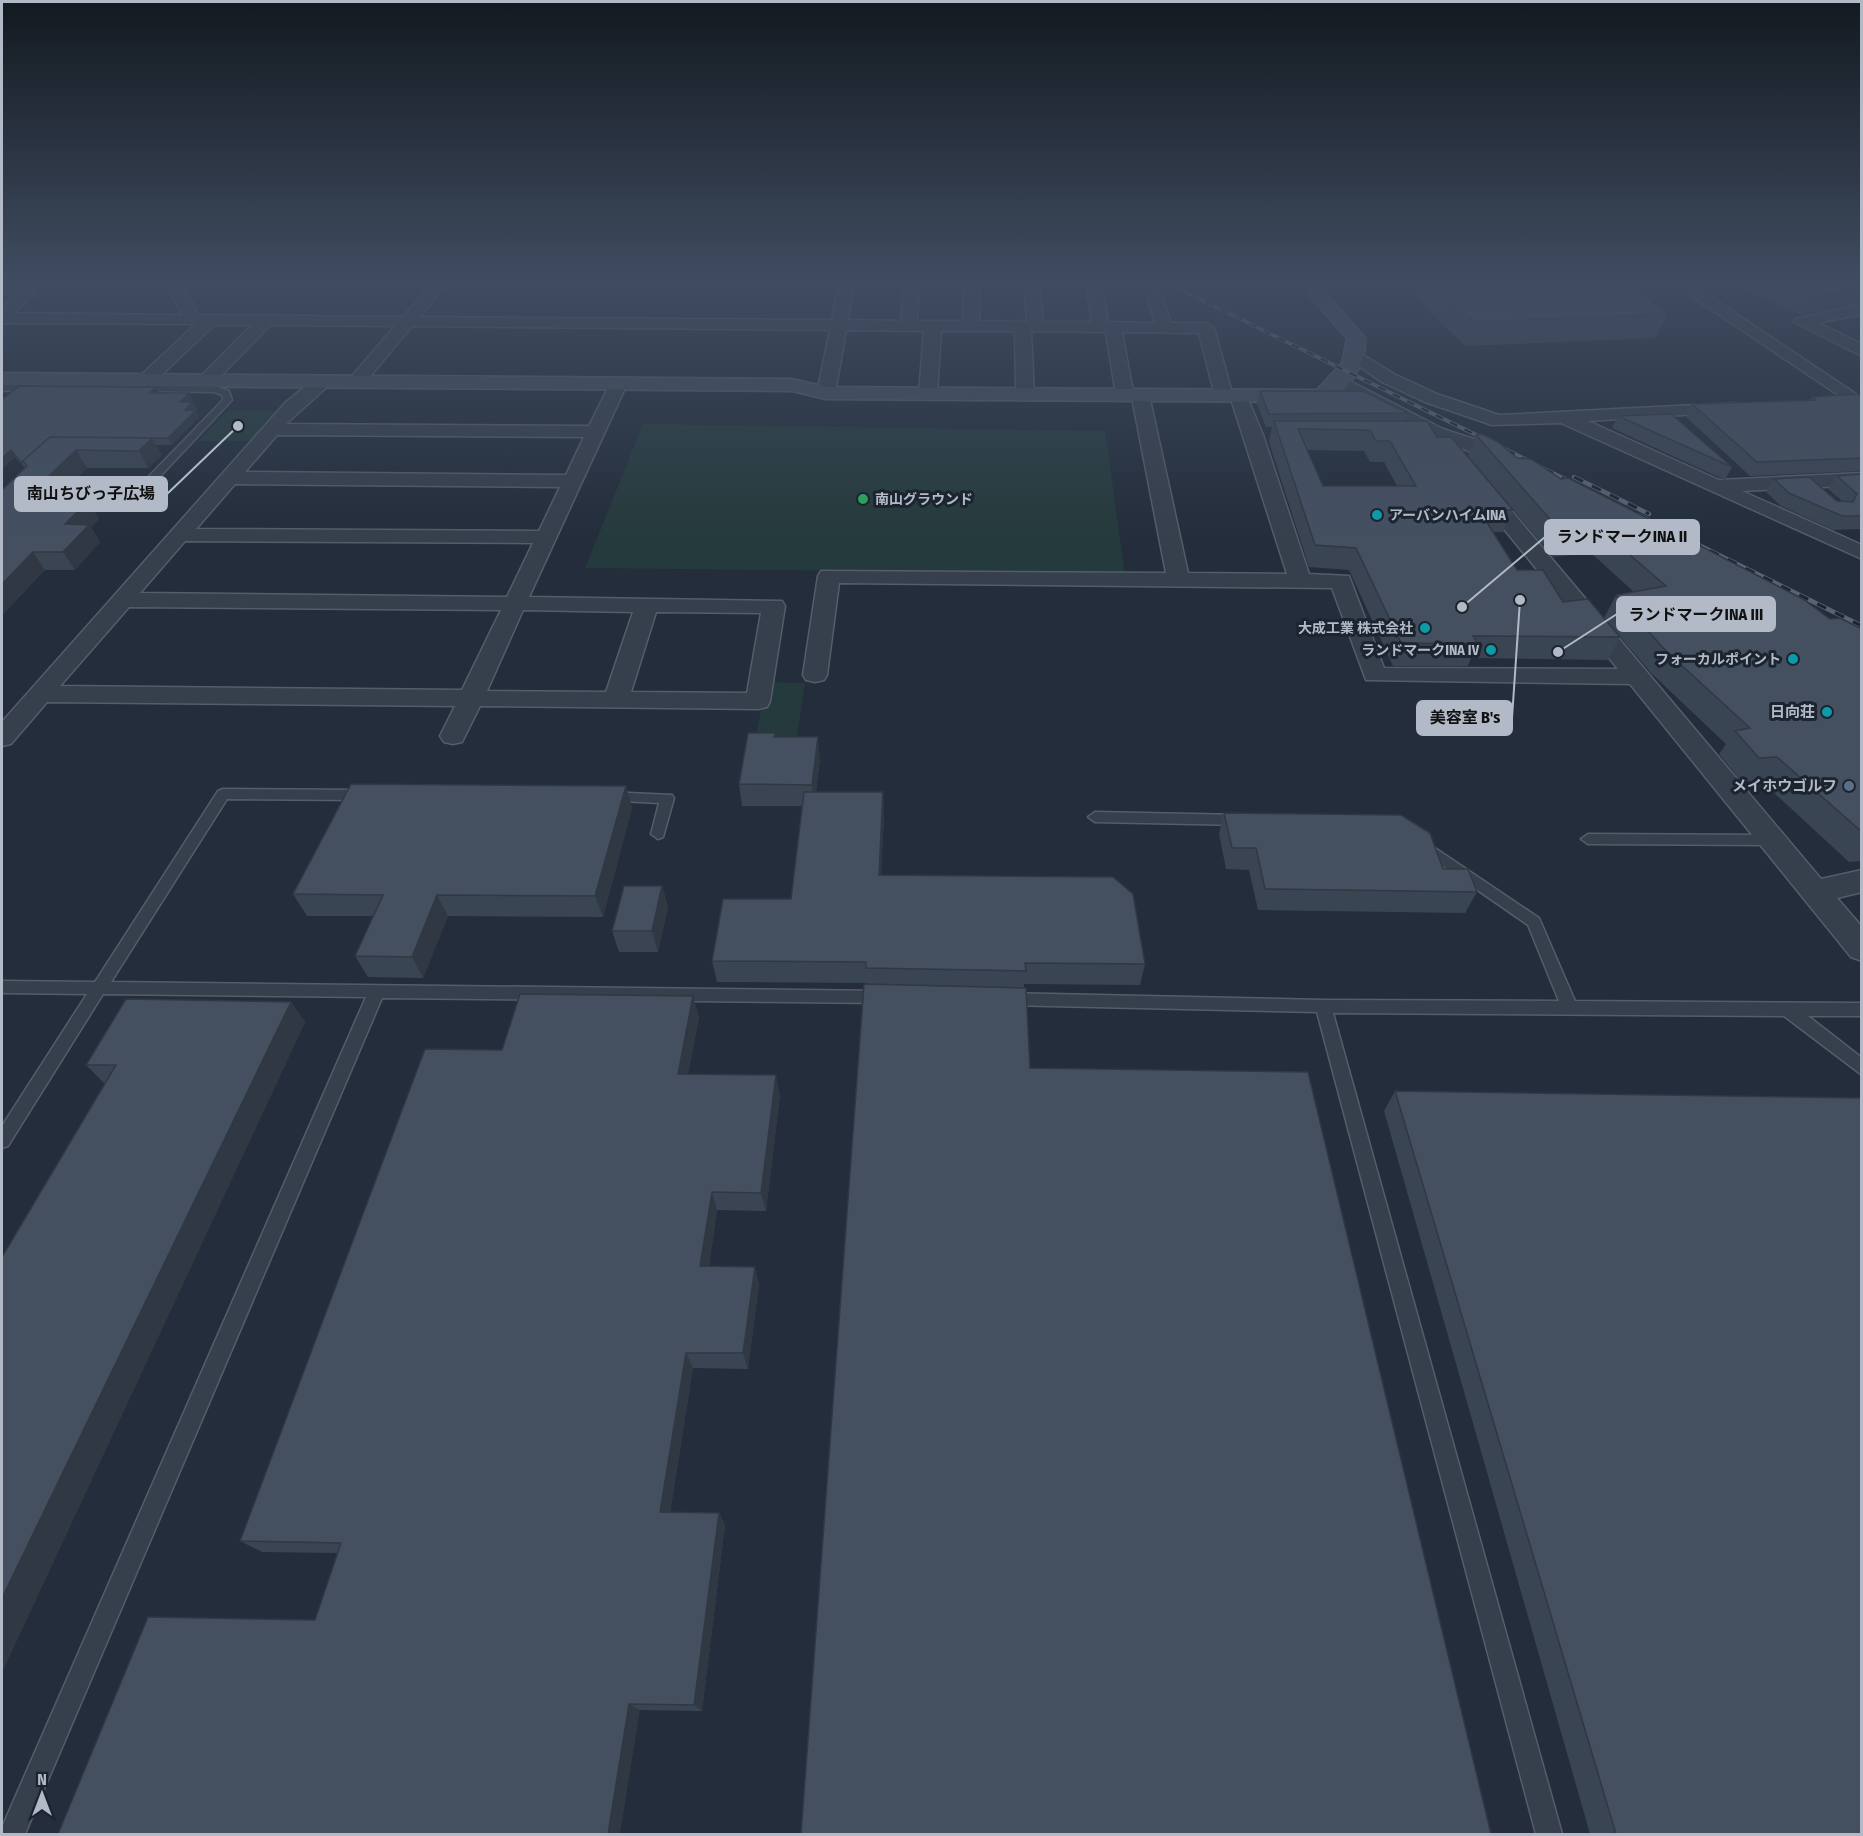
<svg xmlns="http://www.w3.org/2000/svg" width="1863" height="1836" font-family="'Fira Sans Condensed','Noto Sans JP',sans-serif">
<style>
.green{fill:#253a3c}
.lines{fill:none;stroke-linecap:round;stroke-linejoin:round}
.lane-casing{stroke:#555d69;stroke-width:3}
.street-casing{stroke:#555d69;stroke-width:3}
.secondary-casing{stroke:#555d69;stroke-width:3}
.lane{fill:#363f4c;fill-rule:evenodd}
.street{fill:#363f4c;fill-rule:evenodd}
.secondary{fill:#454e5e;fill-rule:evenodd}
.rail-far1-casing{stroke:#586373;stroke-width:4}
.rail-casing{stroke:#586373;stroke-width:4.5}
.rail-far1{stroke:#1c2430;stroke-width:2;stroke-dasharray:8;stroke-linecap:butt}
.rail{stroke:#1c2430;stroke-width:3;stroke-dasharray:10;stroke-linecap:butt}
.wall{fill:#3a4553;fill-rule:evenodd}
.shaded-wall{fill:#303843}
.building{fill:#445060;stroke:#303843;stroke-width:1.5;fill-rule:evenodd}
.leisure-dot{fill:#2e9e5b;stroke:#1c2430;stroke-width:2}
.culture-dot{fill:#0f9aa8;stroke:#1c2430;stroke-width:2}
.service-dot{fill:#5c6f8a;stroke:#1c2430;stroke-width:2}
.labels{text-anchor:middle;stroke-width:6;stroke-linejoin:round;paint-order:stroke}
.far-poi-label{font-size:14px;font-weight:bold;fill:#b2bac7;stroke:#1c2430;text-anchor:end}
.poi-label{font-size:15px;font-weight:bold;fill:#b2bac7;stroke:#1c2430;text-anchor:end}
.leader{fill:none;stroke:#b2bac7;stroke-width:2}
.callout-dot{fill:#b2bac7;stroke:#1c2430;stroke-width:2}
.callout{fill:#b2bac7;stroke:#b2bac7;stroke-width:2}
.callout-label{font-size:16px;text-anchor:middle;font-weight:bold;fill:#111}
</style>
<rect width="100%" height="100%" fill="#232d3b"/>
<!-- green -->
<path class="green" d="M227,411H277L250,441H198Z
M643,424L1105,431L1125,574L585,568Z
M766,682L805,683L796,742H755Z"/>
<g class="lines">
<!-- lane casing -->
<g class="lane-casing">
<path id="lane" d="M1197,281H1211L1193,286L1189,284Z
M37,384L41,387L40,389L2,391V385Z
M133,386H215L229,391L232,400L135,503H127V499L223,400L222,395L214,392L136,391L133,390Z
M223,789L365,790L372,795L365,800L227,799L111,982L884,991L890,992L892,997L890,1002L884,1003L382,998L25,1834H2L3,1825L366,997L103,994L8,1146L2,1148V1126L87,994L2,993V981L95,982L218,791Z
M608,792L672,795L674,798L663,837L658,839L651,834L659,803L603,800L601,797Z
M1095,812L1241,815L1248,820L1241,825L1095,822L1088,817Z
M1588,834L1771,835L1778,840L1771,845L1588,844L1581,839Z
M1423,840L1539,918L1575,1001L1862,1003V1016H1808L1862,1058V1075L1784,1016L1333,1013L1562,1834H1536L1317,1012L1007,1005L1001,1004L999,999L1001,994L1007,993L1323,1000L1559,1001L1528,925L1418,849L1416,845L1418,841Z"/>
</g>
<!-- street casing -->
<g class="street-casing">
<path id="street" d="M166,281H181L198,315L403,317L434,281H449L420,317L832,320L839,281H854L848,320L901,321L904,281H919L917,321H963L964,281H979V321L1027,322L1024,281H1039L1043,322H1092L1086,281H1101L1108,322L1155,323L1147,295L1155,290L1160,292L1171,323H1206L1214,328L1232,393L1245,392L1263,435L1309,574L1349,576L1384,668L1618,669L1429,437L1331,383L1340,378L1346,379L1443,429L1483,442L1517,459L1520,463L1517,467L1510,469L1457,446L1821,879L1862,870V892L1837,898L1862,927V961L1851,957L1630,684L1366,680L1332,588L839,583L827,675L824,680L815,682L806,680L803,675L818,576L821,571L1166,573L1132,398L1125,400L1116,395L1106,332L1031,331L1034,394L1025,399L1016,394L1015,331H941L937,393L928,398L919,393L924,331L846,330L835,393L826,398L817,393L830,330L412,326L362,386L356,387L347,382L395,326L270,325L213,384L207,385L198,380L201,376L252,325H214L152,384L146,385L137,380L140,376L196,324L2,323V307L15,296L2,294V285L29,287L37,292L13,313L182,315ZM1122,332L1199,333L1215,396L1224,401L1231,399L1287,574L1188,573L1149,395L1140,390L1133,392Z
M1669,281H1687L1862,398V411Z
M1862,304V314L1818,323L1862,344V356L1794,322L1796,319Z
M1355,350L1394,374L1437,394L1499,415L1735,403L1738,407L1735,411L1729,412L1588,421L1719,480L1862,473V485L1742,491L1862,545V559L1561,423L1492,425L1425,402L1382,382L1349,359L1347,355L1349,351Z
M323,376L329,377L332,381L329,385L286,424L589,426L612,380H624L627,384L529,597L782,601L785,606L770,701L767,707L758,709L480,706L462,742L453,744L444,742L440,736L455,706L47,702L11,744L2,746V722L285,403L317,377ZM277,435L584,437L566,475L245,472ZM235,484L560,487L539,531L196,529ZM185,541L533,543L507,597L140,593ZM129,607L501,610L462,690L60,686ZM523,610L633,612L606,692L487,691ZM656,612L761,613L747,693L631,692Z"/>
</g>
<!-- secondary casing -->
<g class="secondary-casing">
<path id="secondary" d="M1298,281H1315L1365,338C1367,363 1347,396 1322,402L826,399L792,391L2,385V373L792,379L826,387L1317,390L1342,363L1347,339Z"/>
</g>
<!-- lane -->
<use href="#lane" class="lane"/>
<!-- street -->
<use href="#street" class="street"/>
<!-- secondary -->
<use href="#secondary" class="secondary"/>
<!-- rail-far1 casing -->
<g class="rail-far1-casing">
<path id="rail-far1" d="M1163,281L1529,461"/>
</g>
<!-- rail casing -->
<g class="rail-casing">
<path id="rail" d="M1526,460L1579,486
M1574,477L1649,514
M1638,515L1862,626"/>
</g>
<!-- rail-far1 -->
<use href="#rail-far1" class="rail-far1"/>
<!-- rail -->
<use href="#rail" class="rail"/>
</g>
<!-- wall -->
<path class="wall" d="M1419,281H1624L1667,314L1656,338L1465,346L1414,296Z
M1749,281H1862V302L1802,315L1744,290Z
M156,387L159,393L193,400L191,402H193L197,409L196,410L199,417L172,445H156L162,455L148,468H87L52,501H88L99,519L91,527L100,542L75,570H45L2,615L25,468L15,457L2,469V400Z
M1260,391L1408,413L1405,421L1437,437L1513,510L1503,532H1493L1517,570L1563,602L1620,637L1608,660L1471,658L1468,666H1393L1349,570L1309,567L1269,442L1272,427H1266L1257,404ZM1307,450L1364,451L1370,462H1384L1397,486H1323Z
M1862,395V471L1750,476L1686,417L1692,404L1810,400L1812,397Z
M1618,416L1732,467L1725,480L1612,428Z
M1476,435L1517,458L1661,529L1680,543L1830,619L1862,629V864L1859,861L1849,862L1760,780L1742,782L1719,754L1726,744L1652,674L1604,618L1616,595L1634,592L1591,553L1553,557L1468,456Z
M1862,474V529L1833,530L1781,506L1766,492L1774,479L1837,501H1842L1828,489L1837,476Z
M775,733V737L820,759L816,792H883L884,814L881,875L1145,964L1140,985L1024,984L1030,1068L1491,1834L867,984V983L717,982L712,961L791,899L802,806H742L739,784Z
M626,786L632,808L603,917L448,916L423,978L368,977L355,956L373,916H307L293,894Z
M1224,813L1443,869L1477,892L1465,913L1258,910L1249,870L1226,869L1219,834Z
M662,886L668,907L658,952H619L612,931Z
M291,1002L305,1022L2,1672V1257L105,1084L86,1065Z
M699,1017L688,1074L780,1095L766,1211L717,1210L709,1266L759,1284L748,1369L693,1368L670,1513H719L725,1525L702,1711L640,1710L315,1620L337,1553L262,1552L240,1541L502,1050Z
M1395,1091L1862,1834H1590L1384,1111Z"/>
<!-- shaded-wall -->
<path class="shaded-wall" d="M1862,286V302L1802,315L1812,297Z
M156,387L160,394L150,393Z
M189,393L193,400L184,409L180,402Z
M193,402L197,409L193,413L196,410L199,417L172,445L168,438L185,410Z
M152,438L162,455L148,468L139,451Z
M11,450L15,457L2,469V458Z
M76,450L87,468L34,518L23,501Z
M88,501L99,519L91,527L100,542L75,570L63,552L65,524Z
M33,552L45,570L2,615V584Z
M818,737L820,759L814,806L812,785Z
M626,786L632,808L603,917L595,896Z
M883,792L884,814L880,897L879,875Z
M662,886L668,907L658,952L652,931Z
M437,895L448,916L423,978L412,957Z
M693,996L699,1017L684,1094L678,1074Z
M291,1002L305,1022L2,1672V1598Z
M776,1075L780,1095L766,1211L761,1193Z
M712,1192L717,1210L706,1283L700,1266Z
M755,1267L759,1284L748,1369L743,1353Z
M686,1353L693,1368L668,1524L660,1512Z
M719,1513L725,1525L702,1711L694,1705Z
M629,1704L640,1710L620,1834H608Z"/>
<!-- building -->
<path class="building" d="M1431,281H1624L1667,314L1474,322Z
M1773,281H1862V286L1812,297Z
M19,386L156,387L150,393H189L180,402H193L185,410H196L168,438L50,437L23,461L22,463L11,450L2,458V400Z
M1260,391H1363L1408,413L1269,414Z
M1855,394L1862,395V458L1757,462L1692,404L1816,400L1812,397Z
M1671,414L1732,467L1618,416Z
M1274,421H1427L1437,437H1451L1513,510H1479L1517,570H1543L1563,602L1588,599L1620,637L1473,636L1478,644L1401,643L1356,548L1315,545ZM1298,429L1370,430L1376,441H1390L1416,486H1323Z
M1482,434L1498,442L1517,458L1531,459L1561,479L1568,478L1651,520L1661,529H1666L1680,543L1691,541L1803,599L1830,619L1840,618L1862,629V832L1777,757L1759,758L1735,731L1750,728L1666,651L1616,595L1666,586L1602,531L1564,535L1476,435Z
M50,437L152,438L139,451L76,450L23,501H88L65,524L89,525L63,552H33L2,584V490L27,466L23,461Z
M1862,474V516H1842L1789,493L1774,479L1809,477L1837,501L1853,502L1857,494L1837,476Z
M748,733H775L774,737H818L812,785L739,784Z
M351,784L626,786L595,896L437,895L412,957L355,956L383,895L293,894Z
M804,792H883L879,875L1113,877L1133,894L1145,964L1025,963L1026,971L866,968V962L712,961L723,899H791Z
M1224,813L1401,815L1430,833L1443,869H1468L1477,892L1265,889L1256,848H1232Z
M624,886H662L652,931H612Z
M864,984L1026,988L1030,1068L1308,1072L1491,1834H801Z
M520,994L693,996L678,1074L776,1075L761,1193L712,1192L700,1266L755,1267L743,1353H686L660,1512L719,1513L694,1705L629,1704L608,1834H58L148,1617L315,1620L341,1543L240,1541L425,1049L502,1050Z
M126,999L291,1002L2,1598V1257L116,1065H86Z
M1395,1091L1862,1098V1834H1616Z"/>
<!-- sky -->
<linearGradient id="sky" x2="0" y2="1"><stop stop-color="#131920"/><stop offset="0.52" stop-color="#3f4c60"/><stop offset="1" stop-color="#3f4c60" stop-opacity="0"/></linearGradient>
<rect width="1863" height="538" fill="url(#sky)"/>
<!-- markers -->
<circle class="leisure-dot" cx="863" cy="499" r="6"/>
<g class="culture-dot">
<circle cx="1377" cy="515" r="6"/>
<circle cx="1425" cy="628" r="6"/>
<circle cx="1491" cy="650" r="6"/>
<circle cx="1793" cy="659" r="6"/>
<circle cx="1827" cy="712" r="6"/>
</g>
<circle class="service-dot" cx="1849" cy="786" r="6"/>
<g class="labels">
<!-- far-poi labels -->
<g class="far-poi-label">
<text x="875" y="504" text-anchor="start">南山グラウンド</text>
<text x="1389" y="520" text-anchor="start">アーバンハイムINA</text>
<text x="1413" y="633">大成工業 株式会社</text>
<text x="1479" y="655">ランドマークINA IV</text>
<text x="1781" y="664">フォーカルポイント</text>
</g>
<!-- poi labels -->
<g class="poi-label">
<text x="1815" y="717">日向荘</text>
<text x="1837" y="791">メイホウゴルフ</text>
</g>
</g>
<!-- callouts -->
<path class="leader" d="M238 426L167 494M1462 607L1545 537M1558 652L1617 614M1520 600L1512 718"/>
<g class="callout-dot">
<circle cx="238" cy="426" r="6"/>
<circle cx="1462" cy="607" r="6"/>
<circle cx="1558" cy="652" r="6"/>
<circle cx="1520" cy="600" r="6"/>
</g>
<g class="callout">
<rect x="15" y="477" width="152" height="34" rx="6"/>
<rect x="1545" y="520" width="154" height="34" rx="6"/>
<rect x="1617" y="597" width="158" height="34" rx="6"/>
<rect x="1417" y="701" width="95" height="34" rx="6"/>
</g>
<g class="callout-label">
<text x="91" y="499">南山ちびっ子広場</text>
<text x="1622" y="542">ランドマークINA II</text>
<text x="1696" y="620">ランドマークINA III</text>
<text x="1465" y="723">美容室 B's</text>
</g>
<!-- border -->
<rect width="1863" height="1836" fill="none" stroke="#b2bac7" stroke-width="6"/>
<!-- north arrow -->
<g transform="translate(42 1794)" stroke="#1c2430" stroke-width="4.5" paint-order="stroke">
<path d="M0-4.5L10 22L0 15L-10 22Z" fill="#b2bac7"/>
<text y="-9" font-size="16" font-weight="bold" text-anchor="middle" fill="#b2bac7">N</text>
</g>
</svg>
